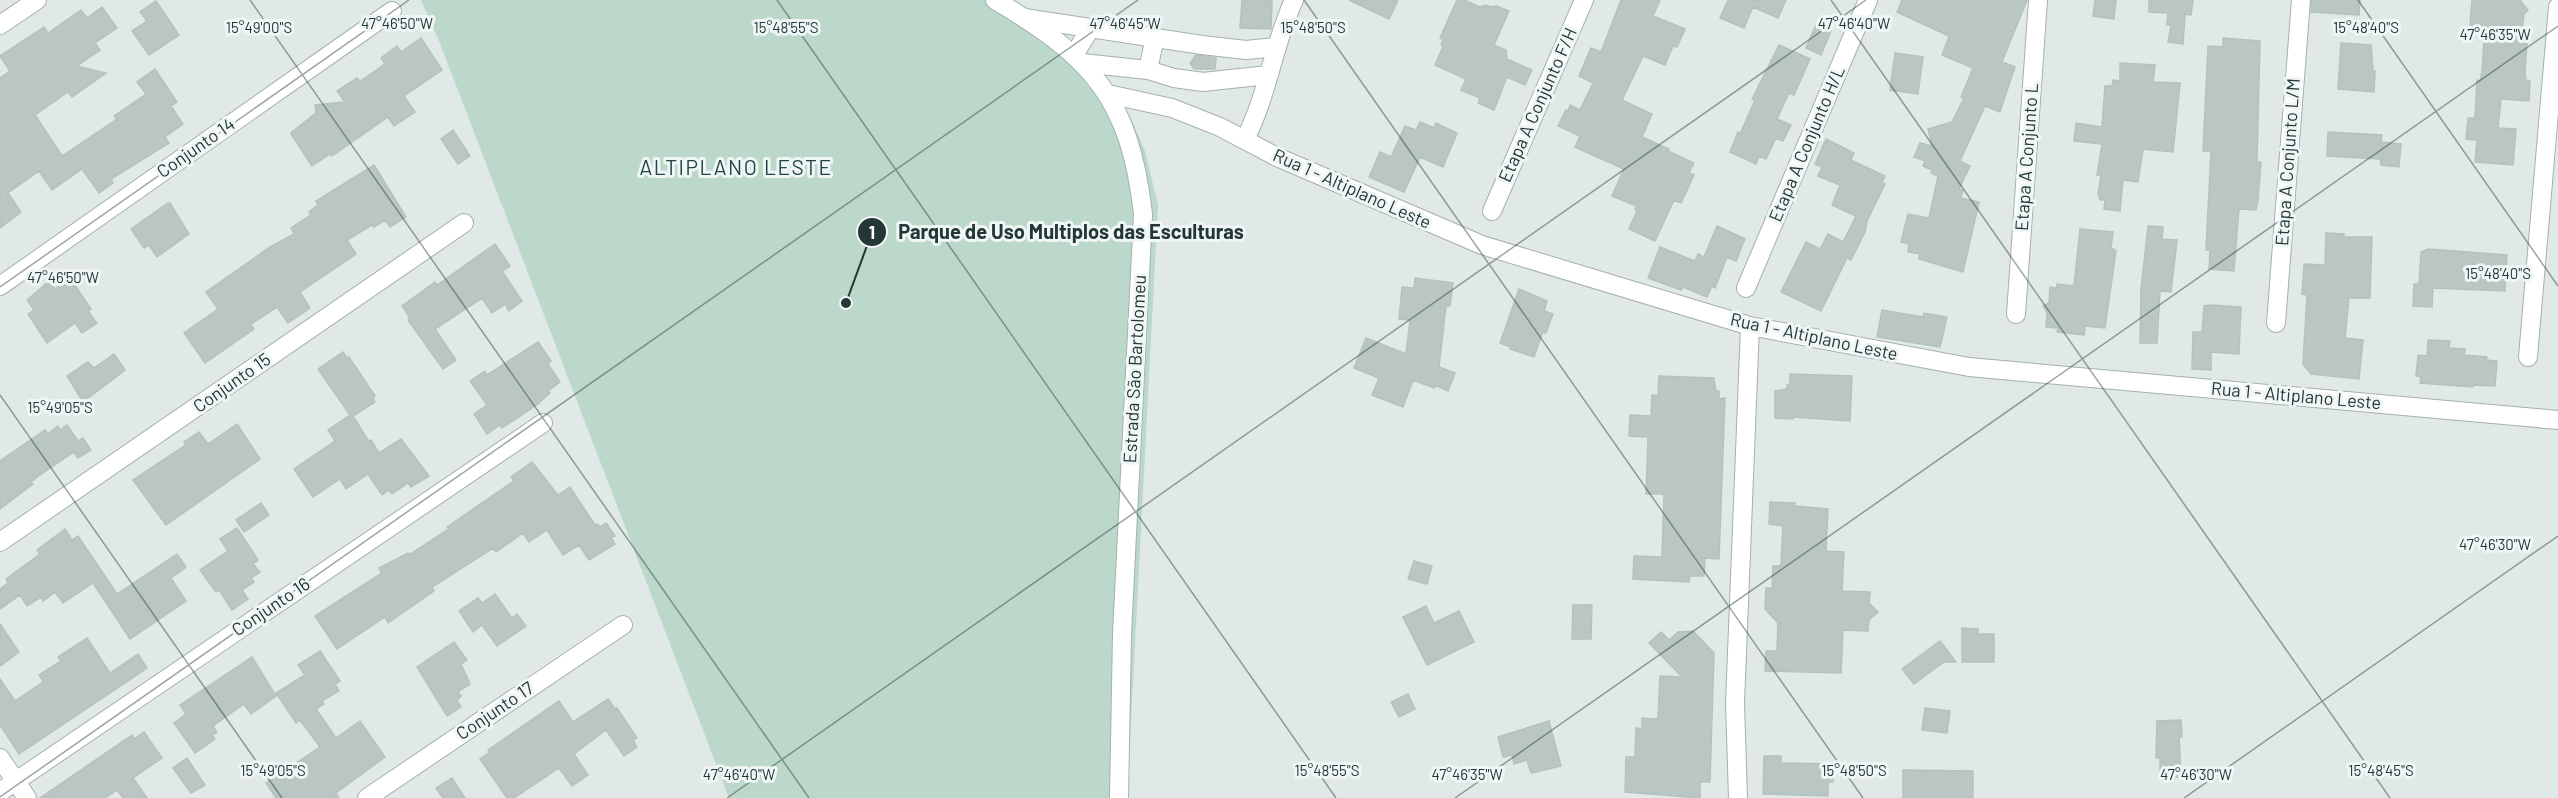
<svg xmlns="http://www.w3.org/2000/svg" width="2558" height="798" font-family="Barlow,sans-serif">
<style>
.green{fill:#bcd8ca}
.building{fill:#b9c6c4;stroke:#b4c2bf;stroke-width:1.5}
.lines{fill:none;stroke-linecap:round;stroke-linejoin:round}
.street-casing{stroke:#a4b0af;stroke-width:20}
.secondary-casing{stroke:#a1b3b1;stroke-width:20}
.street{stroke:#fff;stroke-width:18}
.secondary{stroke:#fff;stroke-width:18}
.ticks{fill:none;stroke:#233737;stroke-width:1.5;stroke-opacity:0.45}
.labels{text-anchor:middle;stroke-width:6;stroke-linejoin:round;paint-order:stroke}
.street-label{font-size:18px;fill:#233737;stroke:#f0f6f5}
.quarter-label{font-size:21px;letter-spacing:1.5px;fill:#224747;stroke:#f0f6f5}
.ticks-label{font-size:15px;text-anchor:middle;fill:#233737;stroke:#f0f6f5;stroke-width:6;stroke-linejoin:round;paint-order:stroke}
.leader{fill:none;stroke:#233737;stroke-width:2}
.callout-dot{fill:#233737;stroke:#f0f6f5;stroke-width:2}
.mark-label{font-size:18px;text-anchor:middle;font-weight:bold;fill:#fff}
.callout-label{font-size:20px;text-anchor:middle;font-weight:bold;fill:#233737;stroke:#f0f6f5;stroke-width:6;stroke-linejoin:round;paint-order:stroke}
</style>
<rect width="100%" height="100%" fill="#e0e9e7"/>
<!-- green -->
<path class="green" d="M421,0H994L1112,88L1131,118L1145,151L1158,205L1127,798H729L441,46Z"/>
<!-- building -->
<path class="building" d="M1242,0H1272L1271,29L1240,28Z
M1349,0H1398L1389,19Z
M1457,0H1464L1480,7L1486,5L1490,7L1496,6L1509,11L1494,45L1506,50L1507,59L1532,70L1525,85L1507,77L1494,110L1478,103L1480,98L1461,90L1466,79L1435,65L1443,46L1441,45L1443,39L1440,38Z
M1621,0H1660L1653,16L1685,29L1677,47L1673,46L1665,65L1643,56L1622,100L1652,114L1642,137L1669,149L1668,151L1694,163L1689,173L1694,175L1681,203L1674,200L1655,241L1629,229L1637,211L1635,209L1637,206L1612,196L1624,169L1575,147L1580,136L1558,126L1566,110L1568,111L1570,105L1580,110L1593,83L1579,76L1591,48L1601,52Z
M1728,0H1786L1778,18L1753,7L1744,28L1720,18Z
M1902,0H2027L2002,62L2015,67L2000,112L1985,106L1960,161L1970,166L1959,189L1963,190L1961,198L1979,202L1963,272L1919,259L1920,254L1908,252L1909,244L1901,242L1908,214L1929,218L1938,176L1931,173L1932,170L1923,166L1925,161L1914,157L1920,143L1932,146L1928,129L1952,122L1964,98L1961,97L1973,68L1942,55L1949,36L1897,12Z
M2095,0H2116L2114,19L2093,16Z
M2149,0H2193L2191,15L2185,14L2183,44L2168,42L2171,25H2167L2168,13L2149,12Z
M2312,0H2360L2359,15L2311,12Z
M2472,0H2520L2528,10L2524,14L2521,42L2527,43L2525,72L2526,80L2530,81L2529,101L2501,99L2498,128L2516,129L2513,165L2475,162L2477,140L2466,139L2468,118H2475L2477,80L2480,81L2482,72L2485,27L2470,26Z
M156,1L179,35L149,55L132,31L147,21L140,12Z
M102,7L117,28L95,43L100,50L77,66L106,73L72,97L68,92L35,115L62,156L117,119L114,116L146,94L137,82L155,69L177,102L171,106L183,124L165,137L169,143L111,179L113,183L99,193L82,169L52,190L39,171L8,193L21,212L0,228V78L10,71L0,56L44,27L48,33L81,10L87,18Z
M1816,25L1831,31L1821,55L1806,48Z
M421,38L442,70L404,96L415,112L394,126L388,117L332,156L330,154L312,166L291,134L292,132L316,113L315,105L345,102L337,91L357,78L360,81L362,80L385,64L381,58L397,46L401,52Z
M2223,38L2260,41L2257,162H2261L2258,200L2256,210L2239,209L2234,271L2209,269L2210,250H2206L2211,151H2203L2208,46L2223,47Z
M2341,43L2371,45L2373,71H2375L2374,92L2338,89Z
M1779,45L1810,59L1794,95L1789,93L1777,119L1791,125L1783,141L1776,138L1766,159L1759,156L1756,164L1730,152L1738,132L1740,134L1755,100L1752,99Z
M1895,53L1923,57L1918,94L1890,90Z
M1196,55L1216,58L1215,69H1194L1190,63Z
M2120,63L2155,65L2153,82L2180,83L2173,152L2143,149L2138,182L2123,180L2120,211L2104,209L2105,200H2100L2098,194L2101,175H2097L2102,144L2074,141L2076,123L2102,127L2105,86H2112L2113,80L2120,81Z
M1420,122L1434,128L1436,123L1457,133L1443,167L1420,157L1404,192L1369,177L1380,152L1391,157L1405,126L1416,130Z
M453,130L470,156L458,164L441,139Z
M2328,132L2382,135L2381,142L2401,144L2399,167L2381,165L2380,159L2327,156Z
M1826,139L1854,153L1851,160L1885,176L1882,182L1885,184L1867,221L1865,232L1851,260L1847,258L1821,311L1781,292L1806,242L1820,249L1828,234L1843,242L1856,216L1832,205L1840,185L1818,176L1822,167L1815,164Z
M374,165L406,217L390,227L385,220L374,227L372,225L347,240L356,254L300,292L310,308L288,323L277,307L251,324L254,329L205,363L184,333L218,309L206,292L270,247L294,234L291,228L311,215L309,212L318,205L316,201Z
M168,203H170L189,234L157,257L149,245L144,248L131,229Z
M1717,226L1745,239L1736,261L1727,257L1715,288L1712,286L1707,297L1683,287L1681,290L1648,278L1660,247L1695,261L1698,254L1704,257Z
M2148,226L2163,227L2162,239L2177,240L2171,292L2160,291L2157,343H2140L2141,289Z
M2080,229L2113,232L2111,248L2116,251L2105,328L2085,326L2084,335L2057,332L2058,328L2046,327L2047,312L2043,306L2049,303L2050,287L2057,288V284L2074,286Z
M2326,233L2344,234V237H2372L2370,298H2349L2345,338L2363,340L2359,379L2311,374L2303,364L2307,295L2302,294L2304,264L2325,265Z
M495,244L510,266L502,271L522,301L509,311L505,304L492,313L482,298L435,329L456,360L443,369L408,320L410,318L402,306L435,282L437,285Z
M2428,249L2507,255L2505,291L2433,288L2432,307L2413,306L2414,284H2419L2421,252Z
M70,278L91,309L88,311L97,323L82,333L75,323L47,343L28,314L34,310L27,300L49,281L55,289Z
M1415,278L1453,283L1450,306H1446L1439,367L1455,373L1448,391L1435,385L1434,388L1413,380L1403,407L1372,395L1379,378L1354,368L1366,338L1406,354L1410,320L1399,319L1402,287L1414,288Z
M1519,289L1547,301L1544,311L1553,314L1546,333L1543,332L1534,357L1510,349L1511,347L1500,343Z
M2211,305L2241,307L2239,354L2211,352V370L2192,369L2193,332H2202L2204,306Z
M1882,310L1923,317L1924,313L1947,317L1940,347L1877,337Z
M2428,340L2450,341L2449,348L2465,349L2464,355L2487,357L2486,360L2497,361L2495,386L2473,385V387L2420,383L2421,377L2416,376L2418,355L2427,356Z
M538,342L551,361L548,364L560,382L548,391L550,393L538,404L502,428L500,425L487,434L474,414L487,405L470,381L485,371L487,375Z
M343,352L347,358L349,357L375,396L373,397L375,402L353,416L369,442L371,440L379,453L401,439L429,476L411,487L408,483L392,494L389,490L382,495L368,474L346,489L340,479L313,497L294,469L335,441L328,430L350,415L318,369Z
M114,354L125,370L83,402L67,376L88,362L94,368Z
M1790,374L1852,376L1850,421L1793,417V419L1775,418V391L1787,389V385H1790Z
M1659,376L1714,378L1716,391H1719V399L1725,398L1719,559L1705,558L1704,576H1690L1689,582L1633,579L1634,556L1662,557L1664,494H1646L1648,437L1629,436L1630,415L1651,416L1652,395L1658,396Z
M237,424L260,459L166,525L133,480L186,445L184,442L199,432L208,444Z
M67,425L78,441L83,438L91,450L78,458L74,452L40,475L31,482L33,484L0,509V461L45,430L48,434L58,426L60,430Z
M532,462L558,495L570,487L595,525L597,524L600,527L606,523L615,536L611,538L615,544L589,560L579,545L563,555L547,530L529,542L523,533L496,552L493,548L432,587L434,591L388,623L385,617L337,649L315,616L382,573L379,568L408,553L409,555L449,529L447,527L514,481L511,477Z
M1770,502L1795,503L1794,506L1828,509L1826,551L1844,552L1842,591L1870,592L1869,603L1878,612L1869,620L1868,631L1843,630L1841,673L1765,671L1766,651H1777L1778,623L1765,609L1766,588H1772L1773,566H1781L1782,542L1783,526L1769,524Z
M261,503L269,515L244,532L236,520Z
M237,528L258,560L253,564L260,572L251,578L254,582L242,590L248,599L232,610L219,590L216,592L200,570L228,551L220,539Z
M65,529L72,540L78,536L117,594L177,554L186,567L171,578L186,601L130,639L93,583L63,603L55,592L43,601L41,597L27,606L20,595L0,609V589L8,583L6,579L40,554L37,550Z
M1414,561L1432,566L1427,584L1408,579Z
M495,594L512,618L517,614L526,626L497,646L482,625L473,632L459,611L478,598L482,603Z
M1573,605H1592L1591,639H1572Z
M1426,606L1434,623L1459,611L1474,642L1427,665L1403,617Z
M0,624L19,652L0,666Z
M1962,628L1978,629V634H1994V662H1962Z
M1693,631L1714,653L1710,782H1700V798L1625,792L1626,757H1635L1636,728L1642,729V718L1658,719L1660,676L1682,677L1649,643L1661,632L1669,640L1678,632Z
M87,638L110,673L138,654L147,668L19,754L0,725V679L15,701L43,682L39,675L61,661L58,657Z
M1940,641L1956,662H1944L1914,684L1902,669Z
M454,642L467,660L461,664L470,684L458,692L461,696L457,700L461,707L447,716L417,667Z
M320,651L340,681L335,684L339,691L322,701L324,704L316,709L336,738L360,721L385,757L336,793L339,798H276L266,783L320,747L300,720L296,723L276,693L305,675L298,665Z
M252,657L276,696L251,714L244,704L213,726L217,732L212,735L215,739L195,753L174,723L186,714L180,705Z
M1408,694L1415,709L1399,717L1391,702Z
M608,699L615,709L617,708L637,738L633,740L637,747L624,756L606,730L574,754L588,775L572,786L559,768L514,798H507L480,759L490,752L488,750L559,701L573,722Z
M1925,708L1950,711L1947,733L1922,730Z
M2181,720L2182,737H2179L2181,777H2160V758H2156L2157,721Z
M1549,721L1561,766L1531,773L1527,760L1514,764L1512,755L1503,757L1498,737Z
M144,732L162,758L133,778L147,798H123L117,790L105,798H40L132,735L134,739Z
M1764,756H1781V763L1833,764V782H1828V796L1763,794Z
M187,758L205,785L191,793L173,768Z
M1903,770L1973,771V798H1903Z
M452,778L465,798H443L436,788Z"/>
<g class="lines">
<!-- street casing -->
<g class="street-casing">
<path id="street" d="M1024,18L1202,45L1246,50L1276,47
M0,25L37,0
M1074,55L1090,29
M1082,63L1148,70L1174,78L1203,82L1268,75
M1148,70L1155,37
M1108,94L1172,108L1220,127L1277,157L1482,245L1750,326L1969,367L2558,420
M1245,139C1268,95 1273,45 1294,0
M1492,211L1584,0
M0,286L392,11
M1746,288L1868,0
M2016,314L2038,0
M2276,323L2301,0
M2528,357L2558,7
M0,542L464,223
M0,758L27,798
M0,792L543,423
M367,798L623,625
M1738,798L1735,703L1750,326"/>
</g>
<!-- secondary casing -->
<g class="secondary-casing">
<path id="secondary" d="M995,0C1093,58 1130,99 1143,214L1122,634L1119,798"/>
</g>
<!-- street -->
<use href="#street" class="street"/>
<!-- secondary -->
<use href="#secondary" class="secondary"/>
</g>
<!-- ticks -->
<path class="ticks" d="M250,0L809,798M777,0L1336,798M1304,0L1863,798M1831,0L2390,798M2358,0L2558,286M0,287L409,0M0,395L282,798M0,797L1138,0M727,798L1866,0M1455,798L2558,26M2184,798L2558,536"/>
<g class="labels">
<!-- street labels -->
<g class="street-label">
<text transform="translate(1538 105) rotate(-66)" y="6">Etapa A Conjunto F/H</text>
<text transform="translate(1807 144) rotate(-67)" y="6">Etapa A Conjunto H/L</text>
<text transform="translate(196 148) rotate(-35)" y="6">Conjunto 14</text>
<text transform="translate(2027 157) rotate(-86)" y="6">Etapa A Conjunto L</text>
<text transform="translate(2288 162) rotate(-86)" y="6">Etapa A Conjunto L/M</text>
<text transform="translate(1352 189) rotate(24)" y="6">Rua 1 - Altiplano Leste</text>
<text transform="translate(1814 337) rotate(12)" y="6">Rua 1 - Altiplano Leste</text>
<text transform="translate(1135 369) rotate(-87)" y="6">Estrada São Bartolomeu</text>
<text transform="translate(232 383) rotate(-35)" y="6">Conjunto 15</text>
<text transform="translate(2296 396) rotate(5)" y="6">Rua 1 - Altiplano Leste</text>
<text transform="translate(271 607) rotate(-34)" y="6">Conjunto 16</text>
<text transform="translate(495 711) rotate(-34)" y="6">Conjunto 17</text>
</g>
<!-- quarter labels -->
<g class="quarter-label">
<text x="736" y="175">ALTIPLANO LESTE</text>
</g>
</g>
<g class="ticks-label">
<text x="397" y="29">47°46'50"W</text>
<text x="1125" y="29">47°46'45"W</text>
<text x="1854" y="29">47°46'40"W</text>
<text x="259" y="33">15°49'00"S</text>
<text x="786" y="33">15°48'55"S</text>
<text x="1313" y="33">15°48'50"S</text>
<text x="2366" y="33">15°48'40"S</text>
<text x="2495" y="40">47°46'35"W</text>
<text x="2498" y="279">15°48'40"S</text>
<text x="63" y="283">47°46'50"W</text>
<text x="60" y="413">15°49'05"S</text>
<text x="2495" y="550">47°46'30"W</text>
<text x="273" y="776">15°49'05"S</text>
<text x="1327" y="776">15°48'55"S</text>
<text x="1854" y="776">15°48'50"S</text>
<text x="2381" y="776">15°48'45"S</text>
<text x="739" y="780">47°46'40"W</text>
<text x="1467" y="780">47°46'35"W</text>
<text x="2196" y="780">47°46'30"W</text>
</g>
<!-- callouts -->
<path class="leader" d="M846 303L872 232"/>
<g class="callout-dot">
<circle cx="846" cy="303" r="6"/>
<circle cx="872" cy="232" r="15"/>
</g>
<g class="mark-label">
<text x="872" y="239">1</text>
</g>
<g class="callout-label">
<text x="1071" y="239">Parque de Uso Multiplos das Esculturas</text>
</g>
</svg>
